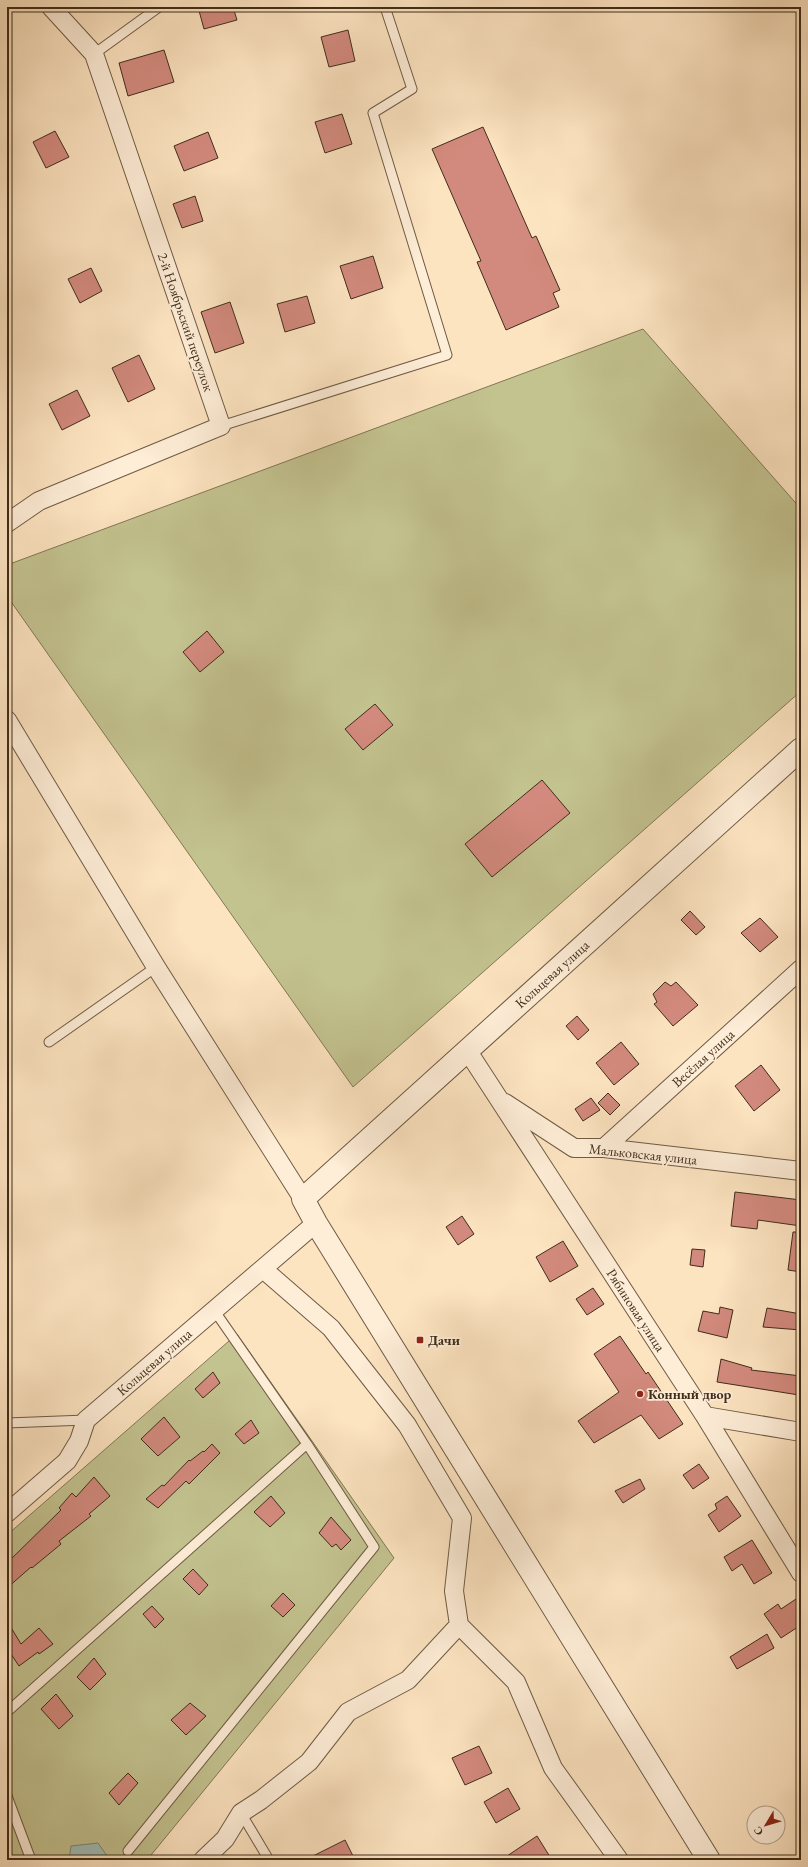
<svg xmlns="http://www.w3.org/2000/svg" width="808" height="1867" font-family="'EB Garamond',serif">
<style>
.green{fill:#c3c390;stroke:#827855}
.water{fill:#a0beb7;stroke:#7a8478}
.building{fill:#d38a7e;stroke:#402d1a}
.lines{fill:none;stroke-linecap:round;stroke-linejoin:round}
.service-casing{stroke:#6f5b44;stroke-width:11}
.minor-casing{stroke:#6f5b44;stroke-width:20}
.tertiary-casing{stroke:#6f5b44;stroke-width:24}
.service{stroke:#feedd7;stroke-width:9}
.minor{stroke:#feedd7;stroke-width:18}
.tertiary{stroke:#feedd7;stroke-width:22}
.poi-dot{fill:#8f2418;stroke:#feedd7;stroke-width:1.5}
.labels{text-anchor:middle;stroke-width:3.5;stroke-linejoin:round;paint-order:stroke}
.street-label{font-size:14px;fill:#402d1a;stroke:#feedd7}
.poi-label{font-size:14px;font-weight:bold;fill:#402d1a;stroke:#feedd7;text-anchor:start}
</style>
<rect width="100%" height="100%" fill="#fde4c1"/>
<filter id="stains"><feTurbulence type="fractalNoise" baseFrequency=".005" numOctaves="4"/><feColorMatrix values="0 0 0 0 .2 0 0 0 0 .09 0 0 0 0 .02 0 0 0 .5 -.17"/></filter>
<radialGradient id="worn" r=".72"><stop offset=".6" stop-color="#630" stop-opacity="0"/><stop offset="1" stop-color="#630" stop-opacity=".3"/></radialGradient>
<!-- green -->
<path class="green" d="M643,329L801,509V691L353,1087L7,596V565Z
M237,1334L394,1558L147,1860H7V1535Z"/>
<!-- water -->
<path class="water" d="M98,1843L110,1860H69L71,1846Z"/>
<!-- building -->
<path class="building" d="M198,7H233L237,20L204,29Z
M348,30L355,61L329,67L321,37Z
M164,50L174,82L128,96L119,63Z
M342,114L352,144L325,153L315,122Z
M483,127L532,238L536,236L560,290L553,293L559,307L506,330L477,262L481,261L432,149Z
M55,131L69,157L46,168L33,142Z
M208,132L218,158L184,171L174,146Z
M195,196L203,221L182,228L173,204Z
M373,256L383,288L351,299L340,266Z
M91,268L102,291L80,303L68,279Z
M307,296L315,323L285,332L277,304Z
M230,302L244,343L215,353L201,312Z
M139,355L155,389L128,402L112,368Z
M77,390L90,416L62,430L49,404Z
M207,631L224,652L200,672L183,652Z
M375,704L393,725L363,750L345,729Z
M542,780L570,813L492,877L465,844Z
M690,911L705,927L696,935L681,920Z
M760,918L778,937L760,952L741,933Z
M665,982L671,986L676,982L698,1005L673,1026L654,1004L657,1002L653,994Z
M577,1016L589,1030L578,1040L566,1026Z
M621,1042L639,1064L614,1085L596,1063Z
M761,1065L780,1090L754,1111L735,1086Z
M608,1093L620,1105L610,1115L598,1103Z
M591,1098L600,1110L583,1121L575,1109Z
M735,1192L801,1200V1226L758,1220L757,1229L731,1226Z
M462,1216L474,1234L458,1245L446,1227Z
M793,1232H801V1272L788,1270Z
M563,1241L578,1266L550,1282L536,1257Z
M692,1249L705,1250L703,1267L690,1265Z
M593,1288L604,1304L587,1315L576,1299Z
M720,1307L733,1310L727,1338L698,1331L703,1311L719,1314Z
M767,1308L801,1314V1330L763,1327Z
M620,1336L646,1374L648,1372L683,1424L659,1439L641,1415L594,1443L578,1421L619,1392L594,1354Z
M721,1359L752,1368L751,1370L801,1376L799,1395L717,1382Z
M213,1372L220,1383L203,1398L195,1389Z
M164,1417L180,1437L158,1456L141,1439Z
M251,1420L259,1433L244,1444L235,1434Z
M212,1444L220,1453L189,1484L186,1481L158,1508L146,1499L162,1485L164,1486L189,1460L190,1461L203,1451L204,1452Z
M699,1464L709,1478L693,1489L683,1475Z
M94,1477L110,1496L89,1514L91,1516L59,1541L61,1544L32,1568L31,1567L7,1588V1563L61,1510L59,1508L72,1493L76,1497Z
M640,1479L645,1489L623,1503L615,1491Z
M271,1496L285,1513L270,1527L254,1512Z
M727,1496L741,1516L719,1532L708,1515L717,1509L715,1504Z
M331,1517L351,1540L341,1550L336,1544L332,1547L319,1533Z
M752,1540L772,1573L754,1584L742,1564L732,1571L724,1557Z
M193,1569L208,1585L199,1595L183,1579Z
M283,1593L295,1605L283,1617L271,1606Z
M796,1599L801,1606V1625L781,1638L764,1614L778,1604L781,1609Z
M152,1606L164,1619L155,1628L143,1614Z
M7,1621L21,1644L39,1628L53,1644L39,1654L38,1652L19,1666L7,1648Z
M767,1634L774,1648L737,1669L730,1657Z
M94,1658L106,1674L90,1690L77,1677Z
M56,1694L73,1716L59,1729L41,1709Z
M190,1703L206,1716L186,1735L171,1720Z
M479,1746L492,1773L465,1785L452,1758Z
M128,1773L138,1783L119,1805L109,1793Z
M508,1788L520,1809L496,1823L484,1802Z
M537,1836L552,1860H501Z
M345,1840L355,1860H305Z"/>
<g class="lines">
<!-- service casing -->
<g class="service-casing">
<path id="service" d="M94,54L159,7
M221,426L447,355L373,113L412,89L385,7
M49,1042L156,967
M7,1423L86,1420
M7,1712L307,1444
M7,1796L31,1860
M241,1813L269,1860
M128,1851L374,1547L307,1444L214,1310"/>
</g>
<!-- minor casing -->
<g class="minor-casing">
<path id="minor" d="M7,523L39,501L221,426L94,54L51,7
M7,720L156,967L303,1199
M467,1050L705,1416L801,1573
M505,1103L574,1148H604L801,1171
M604,1148L801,969
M263,1269L331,1328L407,1425L462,1518L454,1591L459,1625L516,1682L553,1768L619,1860
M705,1416L801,1432
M7,1513L67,1461L79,1441L86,1420L316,1223
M203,1860L225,1839L241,1813L261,1800L309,1762L348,1712L408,1680L459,1625"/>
</g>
<!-- tertiary casing -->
<g class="tertiary-casing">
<path id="tertiary" d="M709,1860L316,1223L303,1199L801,749"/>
</g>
<!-- service -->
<use href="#service" class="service"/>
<!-- minor -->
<use href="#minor" class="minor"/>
<!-- tertiary -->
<use href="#tertiary" class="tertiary"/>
</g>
<!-- markers -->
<g class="poi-dot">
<rect x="416" y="1336" width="8" height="8" rx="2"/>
<circle cx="640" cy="1394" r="4"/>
</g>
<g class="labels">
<!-- street labels -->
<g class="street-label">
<text transform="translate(186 322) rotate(71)" y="5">2-й Ноябрьский переулок</text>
<text transform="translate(552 974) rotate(-42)" y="5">Кольцевая улица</text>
<text transform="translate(703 1058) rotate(-42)" y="5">Весёлая улица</text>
<text transform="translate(643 1154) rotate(6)" y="5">Мальковская улица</text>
<text transform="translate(636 1310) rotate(57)" y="5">Рябиновая улица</text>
<text transform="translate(154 1362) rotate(-41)" y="5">Кольцевая улица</text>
</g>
<!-- poi labels -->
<g class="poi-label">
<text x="428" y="1345">Дачи</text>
<text x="648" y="1399">Конный двор</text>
</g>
</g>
<!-- margin -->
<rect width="808" height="1867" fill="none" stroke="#fde4c1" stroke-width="24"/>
<rect x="8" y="8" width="792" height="1851" fill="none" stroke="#402d1a" stroke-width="2"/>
<rect x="12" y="12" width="784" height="1843" fill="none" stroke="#402d1a"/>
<!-- north arrow -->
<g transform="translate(766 1825) rotate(232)"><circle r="19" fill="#feedd7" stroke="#b2a08b"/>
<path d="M0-3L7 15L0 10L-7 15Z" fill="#8f2418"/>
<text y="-6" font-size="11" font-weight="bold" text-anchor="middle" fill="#402d1a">С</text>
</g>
<rect width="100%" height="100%" filter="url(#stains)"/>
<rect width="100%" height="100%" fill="url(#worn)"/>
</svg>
